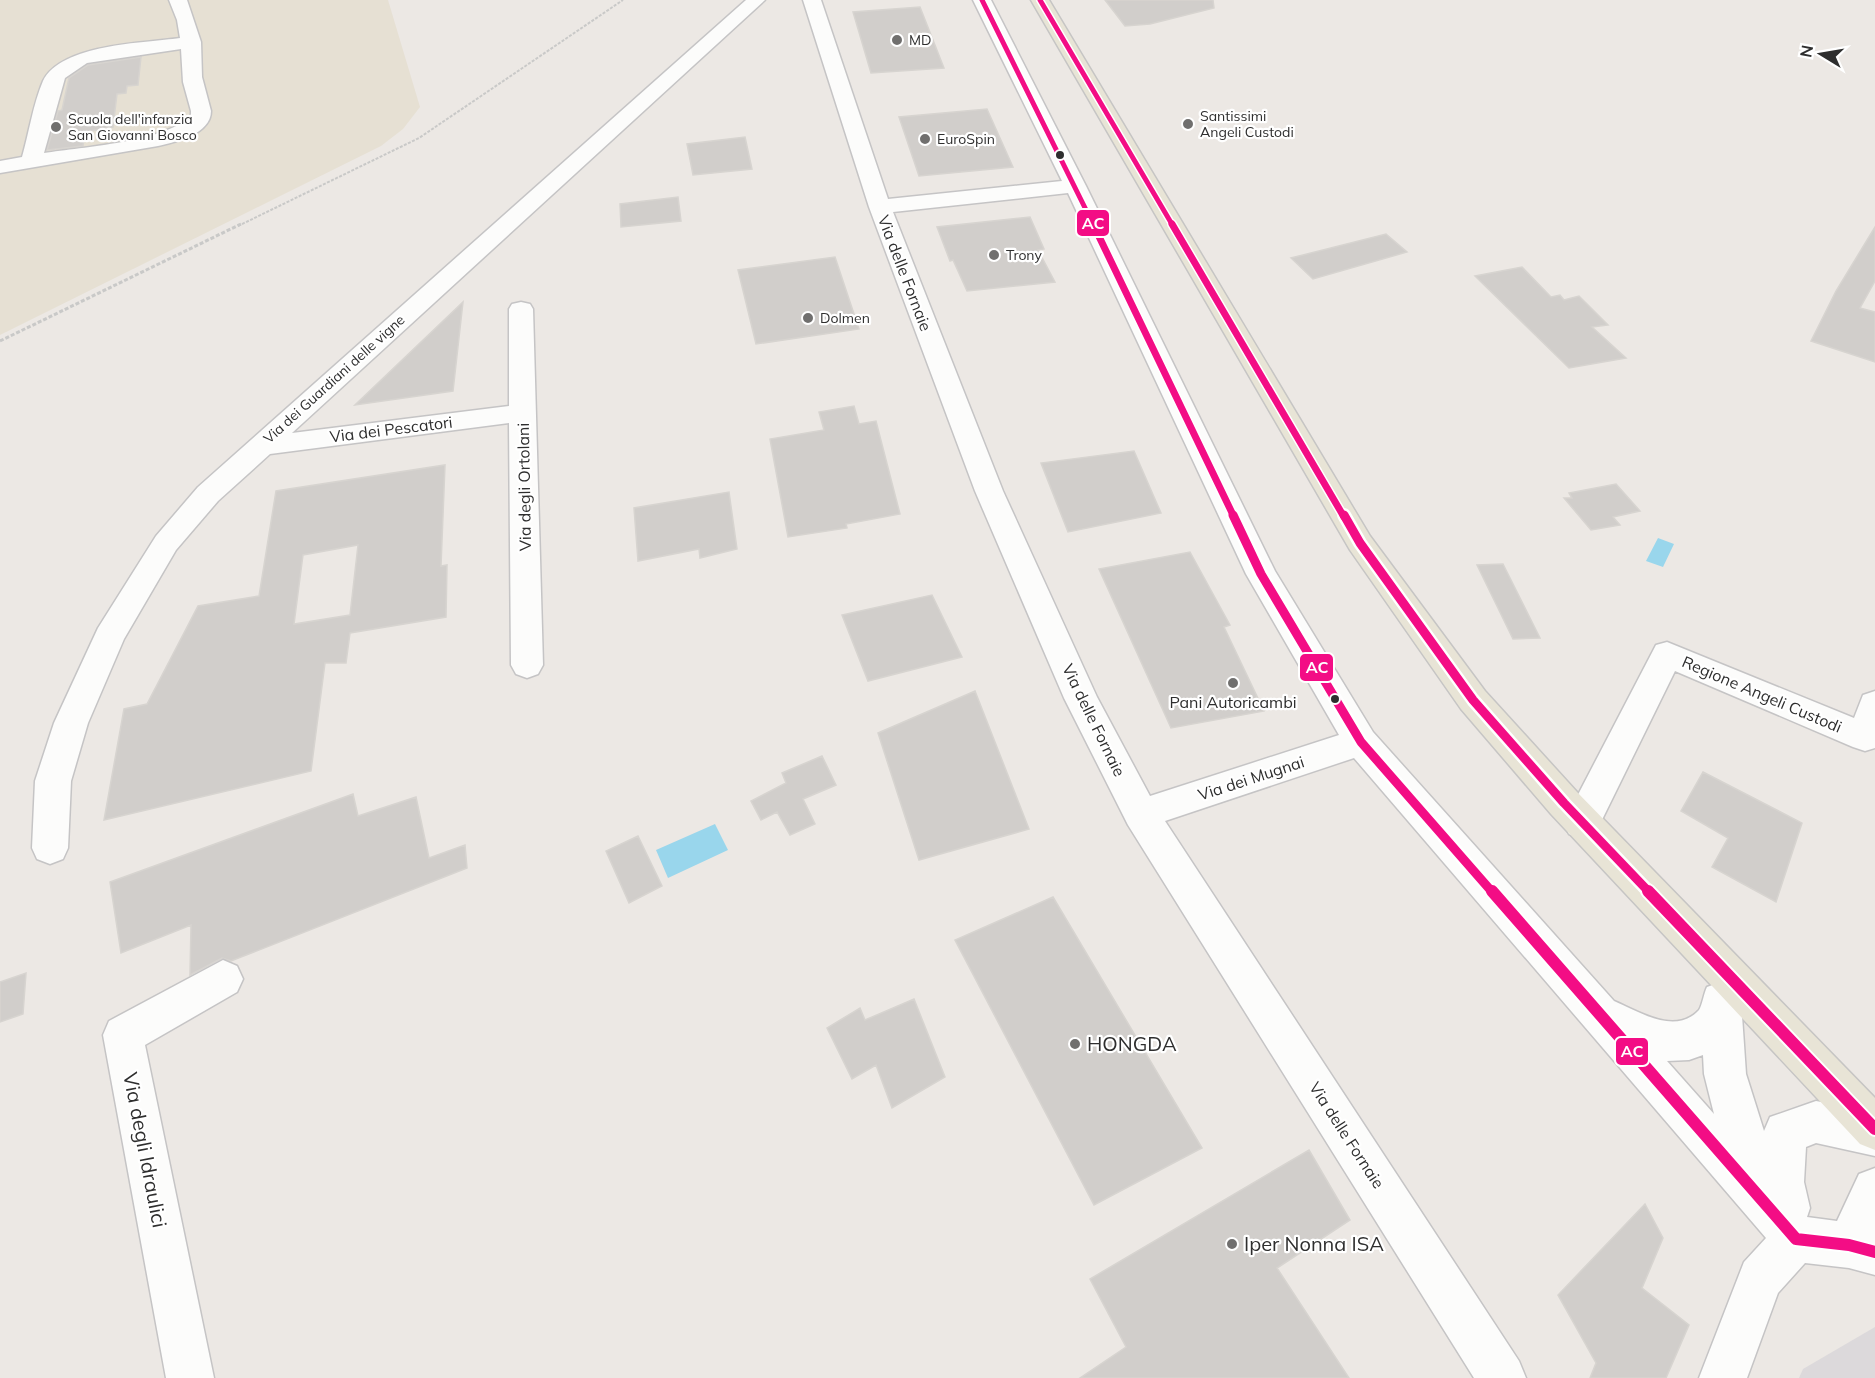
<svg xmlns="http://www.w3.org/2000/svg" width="1875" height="1378" font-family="Mulish,sans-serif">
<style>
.industrial{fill:#dcd9db}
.education{fill:#e6e0d3}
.water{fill:#99d6ec}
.building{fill:#d1cecb;stroke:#d7d4d0;stroke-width:1.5;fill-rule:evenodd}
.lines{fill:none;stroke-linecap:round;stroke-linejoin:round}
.minor-casing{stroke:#c5c4c5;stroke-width:3}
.major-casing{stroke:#c6c5c4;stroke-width:3}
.path-far1{stroke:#c9c9c8;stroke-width:2;stroke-dasharray:3 1.5;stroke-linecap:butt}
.path{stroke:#c9c9c8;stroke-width:3;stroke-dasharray:4 2;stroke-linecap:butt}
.minor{fill:#fcfcfb;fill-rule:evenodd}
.major{fill:#e8e4d6;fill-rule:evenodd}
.bus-1-far3-casing{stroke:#fff;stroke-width:8}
.bus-1-far2-casing{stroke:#fff;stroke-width:10}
.bus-1-far1-casing{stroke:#fff;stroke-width:14}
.bus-1-casing{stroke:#fff;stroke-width:16}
.bus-1-far3{stroke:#f30d85;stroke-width:5}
.bus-1-far2{stroke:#f30d85;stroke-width:7}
.bus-1-far1{stroke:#f30d85;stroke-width:9}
.bus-1{stroke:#f30d85;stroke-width:12}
.poi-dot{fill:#706f6e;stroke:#fff;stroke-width:2}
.bus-dot{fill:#2e2e2e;stroke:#fff;stroke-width:2}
.labels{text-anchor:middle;stroke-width:4.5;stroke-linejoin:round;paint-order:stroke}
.far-poi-label{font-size:14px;fill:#2e2e2e;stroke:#fff;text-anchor:start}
.far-street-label{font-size:14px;fill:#2e2e2e;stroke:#fff}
.street-label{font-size:16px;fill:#2e2e2e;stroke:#fff}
.poi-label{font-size:16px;fill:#2e2e2e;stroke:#fff}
.near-poi-label{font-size:20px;fill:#2e2e2e;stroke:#fff;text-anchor:start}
.near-street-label{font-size:20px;fill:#2e2e2e;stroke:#fff}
.line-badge{stroke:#fff;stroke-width:2}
.badge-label{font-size:16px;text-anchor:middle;font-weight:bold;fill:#fff}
</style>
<rect width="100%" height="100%" fill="#ece8e4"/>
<!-- industrial -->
<path class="industrial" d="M1875,1327V1378H1799L1803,1369Z"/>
<!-- education -->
<path class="education" d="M0,0H388L420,107L403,129L381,146L0,335Z"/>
<!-- water -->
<path class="water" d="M1658,538L1674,544L1663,567L1646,561Z
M715,824L728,850L668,878L656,850Z"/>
<!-- building -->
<path class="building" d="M1105,0H1213L1214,8L1150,24L1125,26Z
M920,7L944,68L871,73L853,12Z
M141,57L138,85L127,86L126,93L117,94L113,127L85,132L83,146L47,150L58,111L62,110L69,78L88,65Z
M987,109L1013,167L919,176L899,117Z
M745,137L752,169L693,175L687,144Z
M678,197L681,221L621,227L620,204Z
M1030,217L1044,249L1038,250L1055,282L967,291L953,260L950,261L937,227Z
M1875,227V281L1860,308L1875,312V362L1811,341L1836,291Z
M1386,234L1407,252L1313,279L1291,258Z
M835,257L859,329L756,344L738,270Z
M1522,267L1551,297L1560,295L1564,300L1579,296L1608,325L1592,327L1626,358L1569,368L1475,276Z
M463,302L453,391L355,405Z
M854,406L859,424L876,421L900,514L846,524L847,528L788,537L770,439L824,430L819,412Z
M1134,451L1161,513L1068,532L1041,463Z
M445,465L441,566L447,565L446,617L350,633L346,663H325L311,771L104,820L124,709L147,704L198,606L259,596L276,491ZM358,545L350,615L294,624L303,555Z
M1616,484L1640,511L1613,517L1620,525L1591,530L1564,498H1572L1569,493Z
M729,492L737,549L700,558L699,549L638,561L634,508Z
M1190,552L1230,625L1224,627L1264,711L1171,728L1099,569Z
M1503,564L1540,638L1513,639L1477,565Z
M932,595L962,657L868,681L842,615Z
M975,691L1029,829L919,860L878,733Z
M822,756L836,785L803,799L815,824L790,835L777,812L761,820L751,801L786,783L782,773Z
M1703,772L1802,823L1776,902L1712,867L1728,838L1681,811Z
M353,794L358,816L416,797L429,858L465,845L467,868L231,961L222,958L190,975L191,925L121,953L110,882Z
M638,836L662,886L629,903L606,851Z
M1053,897L1202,1148L1094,1205L955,940Z
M26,973L23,1014L0,1022V982Z
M914,999L945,1077L892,1108L876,1065L852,1079L827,1028L860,1008L865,1020Z
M1309,1150L1350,1220L1277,1268L1349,1378H1080L1126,1347L1090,1279Z
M1645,1204L1663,1238L1642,1288L1689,1325L1666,1378H1590L1596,1363L1558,1295Z"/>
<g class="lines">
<!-- minor casing -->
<g class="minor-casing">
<path id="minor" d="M169,0H187L201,42L202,77L211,111C211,134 176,142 158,146L0,173V161L22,157C29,133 33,104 43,81C61,44 144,43 180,38L177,20ZM181,49L183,82L191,111V116C164,142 83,147 44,153L65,78L87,63Z
M746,0H765L292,433L509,406V309L512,304L521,302L530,304L533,309L543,665L538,674L527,678L516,674L511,665L509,423L270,454L218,501L176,550L124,639L88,723L71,781L68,848L63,859L50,864L37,859L32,848L35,781L54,723L98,628L156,536L198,487Z
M803,0H821L888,199L1062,181L973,0H991L1086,186L1275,571L1373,732L1614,1001C1638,1011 1675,1036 1699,1010C1702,1006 1704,993 1707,987L1721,982L1735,987L1741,1001L1746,1074L1764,1131L1770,1117L1816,1101L1875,1112V1156L1816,1143L1806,1147L1804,1182L1810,1208L1807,1217L1837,1221L1859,1174L1875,1168V1275L1849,1268L1805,1263L1778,1293L1747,1378H1699L1744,1262L1766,1238L1354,758L1165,821L1519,1361L1526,1378H1474L1128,825L1064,698L975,491L869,207ZM1068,193L1246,574L1339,735L1150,796L1097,697L1003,491L893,212ZM1703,1055L1704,1074L1714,1114L1667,1061L1689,1060Z
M1667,642L1854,718L1863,695L1875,691V748L1865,751L1853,747L1675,671L1595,834L1582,839L1569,834L1564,823L1569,812L1656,645Z
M223,960L237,966L243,979L237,992L145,1045L214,1378H166L103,1035L109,1021Z"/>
</g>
<!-- major casing -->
<g class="major-casing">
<path id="major" d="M1031,0H1049L1370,536L1485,691L1577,792L1875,1098V1150L1860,1144L1551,814L1461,709L1350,550Z"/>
</g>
<!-- path-far1 -->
<path class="path-far1" d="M238,226L419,138L623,0"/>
<!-- path -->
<path class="path" d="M0,341L241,224"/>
<!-- minor -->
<use href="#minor" class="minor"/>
<!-- major -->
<use href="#major" class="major"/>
<!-- bus-1-far3 casing -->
<g class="bus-1-far3-casing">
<path id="bus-1-far3" d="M982,0L1094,226
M1040,0L1173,226"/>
</g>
<!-- bus-1-far2 casing -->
<g class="bus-1-far2-casing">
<path id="bus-1-far2" d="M1093,224L1234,517
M1172,224L1344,517"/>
</g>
<!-- bus-1-far1 casing -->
<g class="bus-1-far1-casing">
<path id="bus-1-far1" d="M1233,515L1261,574L1361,742L1493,893
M1344,515L1360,543L1473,700L1564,803L1650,893"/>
</g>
<!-- bus-1 casing -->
<g class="bus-1-casing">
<path id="bus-1" d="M1492,891L1796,1239
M1648,891L1875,1129
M1796,1239L1849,1245L1875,1252"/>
</g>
<!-- bus-1-far3 -->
<use href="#bus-1-far3" class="bus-1-far3"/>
<!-- bus-1-far2 -->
<use href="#bus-1-far2" class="bus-1-far2"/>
<!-- bus-1-far1 -->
<use href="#bus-1-far1" class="bus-1-far1"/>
<!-- bus-1 -->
<use href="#bus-1" class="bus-1"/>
</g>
<!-- markers -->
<g class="poi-dot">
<circle cx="897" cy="40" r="6"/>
<circle cx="1188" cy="124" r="6"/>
<circle cx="56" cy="127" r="6"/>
<circle cx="925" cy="139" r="6"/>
<circle cx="994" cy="255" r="6"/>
<circle cx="808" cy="318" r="6"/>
<circle cx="1233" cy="683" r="6"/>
<circle cx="1075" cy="1044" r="6"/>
<circle cx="1232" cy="1244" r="6"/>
</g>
<g class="bus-dot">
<circle cx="1060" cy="155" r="5"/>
<circle cx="1335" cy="699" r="5"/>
</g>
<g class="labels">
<!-- far-poi labels -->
<g class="far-poi-label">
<text x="909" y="45">MD</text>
<text x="1200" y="121">Santissimi<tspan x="1200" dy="16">Angeli Custodi</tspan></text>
<text x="68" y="124">Scuola dell'infanzia<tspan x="68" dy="16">San Giovanni Bosco</tspan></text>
<text x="937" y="144">EuroSpin</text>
<text x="1006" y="260">Trony</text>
<text x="820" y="323">Dolmen</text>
</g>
<!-- far-street labels -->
<g class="far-street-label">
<text transform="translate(334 379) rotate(-42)" y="5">Via dei Guardiani delle vigne</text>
</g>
<!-- street labels -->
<g class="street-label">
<text transform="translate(905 273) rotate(69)" y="6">Via delle Fornaie</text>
<text transform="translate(391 429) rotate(-7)" y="6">Via dei Pescatori</text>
<text transform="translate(524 487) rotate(-91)" y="6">Via degli Ortolani</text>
<text transform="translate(1762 694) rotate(23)" y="6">Regione Angeli Custodi</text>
<text transform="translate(1094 720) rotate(64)" y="6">Via delle Fornaie</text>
<text transform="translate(1251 778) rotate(-18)" y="6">Via dei Mugnai</text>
<text transform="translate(1347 1135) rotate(57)" y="6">Via delle Fornaie</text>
</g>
<!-- poi labels -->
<g class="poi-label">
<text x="1233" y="708">Pani Autoricambi</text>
</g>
<!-- near-poi labels -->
<g class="near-poi-label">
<text x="1087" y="1051">HONGDA</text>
<text x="1244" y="1251">Iper Nonna ISA</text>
</g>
<!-- near-street labels -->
<g class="near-street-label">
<text transform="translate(145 1150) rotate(79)" y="7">Via degli Idraulici</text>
</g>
</g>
<g class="line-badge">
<rect x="1076" y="209" width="34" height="28" rx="6" fill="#f30d85"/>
<rect x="1299" y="653" width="35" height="29" rx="6" fill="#f30d85"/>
<rect x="1615" y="1037" width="34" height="29" rx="6" fill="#f30d85"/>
</g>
<g class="badge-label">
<text x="1093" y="229">AC</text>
<text x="1317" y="673">AC</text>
<text x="1632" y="1057">AC</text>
</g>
<!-- north arrow -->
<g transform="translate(1821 54) rotate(281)" stroke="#ffffff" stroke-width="4.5" paint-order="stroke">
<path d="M0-4.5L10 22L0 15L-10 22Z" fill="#2e2e2e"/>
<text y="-9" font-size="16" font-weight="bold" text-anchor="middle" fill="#2e2e2e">N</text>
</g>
</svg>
